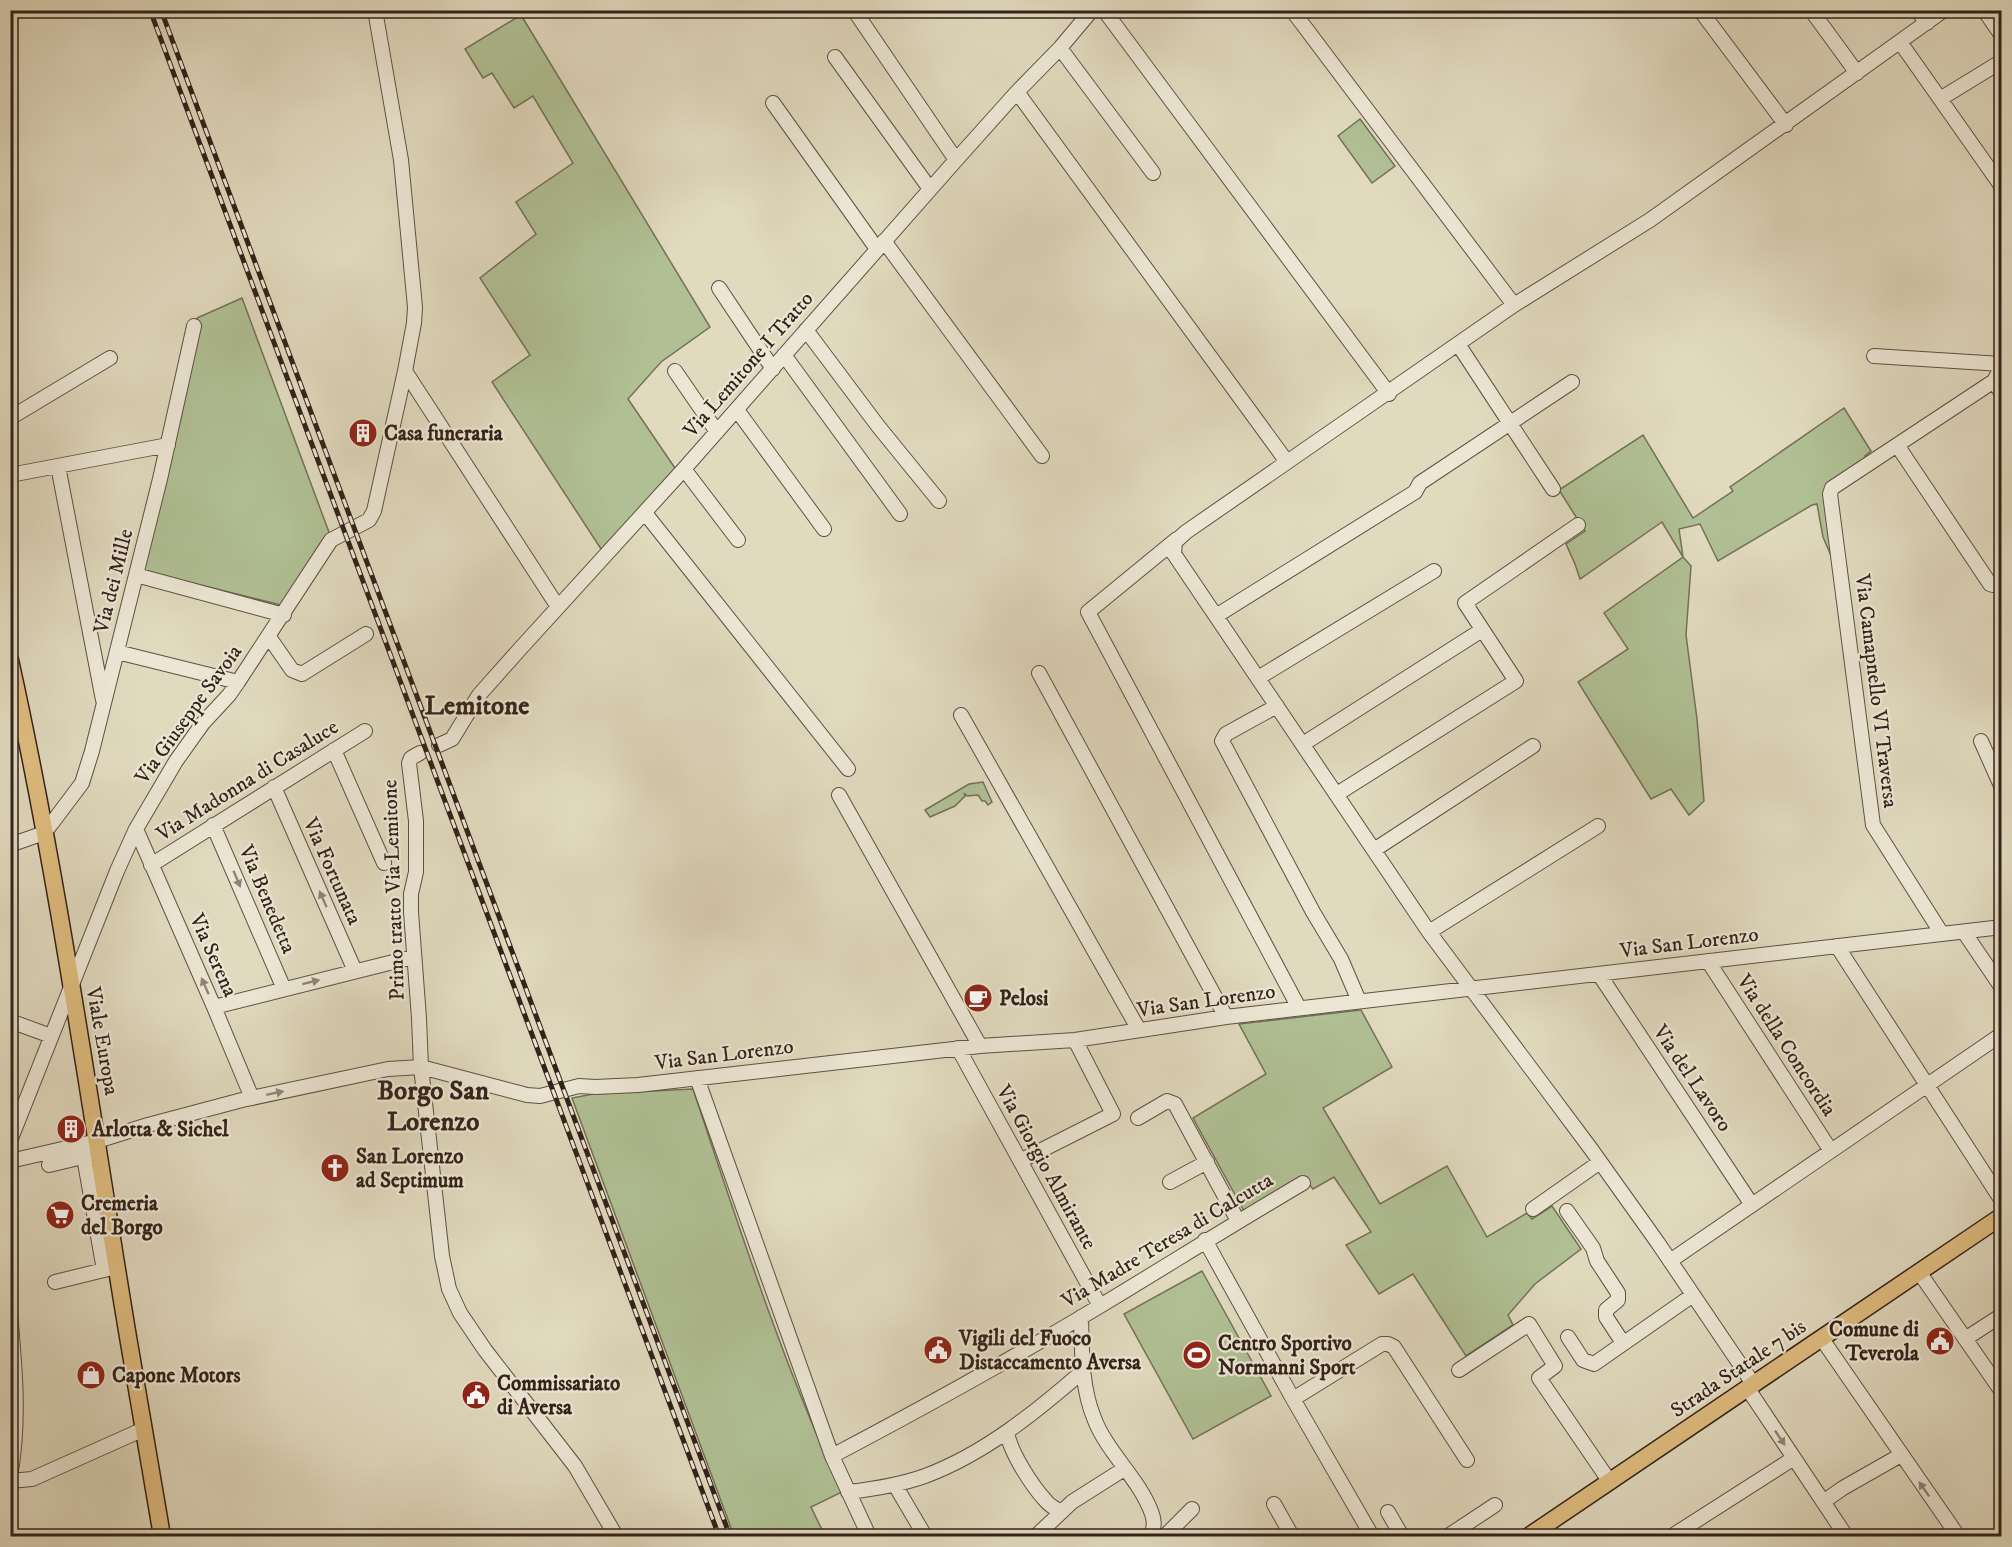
<svg xmlns="http://www.w3.org/2000/svg" width="2012" height="1547" font-family="'IM FELL DW Pica',serif">
<style>
.green{fill:#b0c094;stroke:#727157;stroke-width:1.5}
.lines{fill:none;stroke-linecap:round;stroke-linejoin:round}
.minor-casing{stroke:#5e5043;stroke-width:16}
.major-casing{stroke:#33221a;stroke-width:19}
.minor{stroke:#ece7d5;stroke-width:14}
.major{stroke:#e0bd80;stroke-width:16}
.rail-casing{stroke:#33221a;stroke-width:5}
.rail{stroke:#ece7d5;stroke-width:3;stroke-dasharray:9;stroke-linecap:butt}
.oneway{fill:#908478}
.labels{text-anchor:middle;stroke-width:4.5;stroke-linejoin:round;paint-order:stroke}
.street-label{font-size:21px;fill:#33221a;stroke:#ece7d5}
.poi-label{font-size:21px;font-weight:bold;fill:#33221a;stroke:#ece7d5;text-anchor:start}
.district-label{font-size:27px;font-weight:bold;fill:#33221a;stroke:#ece7d5}
</style>
<rect width="100%" height="100%" fill="#e1dabf"/>
<filter id="stains"><feTurbulence type="fractalNoise" baseFrequency=".00333" numOctaves="4"/><feColorMatrix values="0 0 0 0 .2 0 0 0 0 .09 0 0 0 0 .02 0 0 0 .5 -.17"/></filter>
<radialGradient id="worn" r=".72"><stop offset=".6" stop-color="#630" stop-opacity="0"/><stop offset="1" stop-color="#630" stop-opacity=".3"/></radialGradient>
<!-- green -->
<path class="green" d="M521,15L710,327L661,362L628,399L677,471L603,552L492,382L530,355L480,278L536,234L516,202L573,163L533,96L514,108L492,73L483,78L465,49Z
M1360,119L1395,166L1372,183L1338,136Z
M242,298L330,535L281,605L144,571L182,400L197,318Z
M1844,408L1871,451L1865,456L1872,467L1825,498L1832,558L1823,537L1817,504L1812,505L1718,561L1700,524L1679,529L1683,557L1691,566L1686,635L1697,719L1704,801L1689,815L1671,789L1651,799L1578,682L1628,649L1604,613L1683,557L1662,522L1580,579L1575,564L1566,544L1585,531L1559,490L1643,435L1693,518L1733,491L1730,487Z
M983,782L992,802L988,805L985,801H982L978,795L967,796L964,793L965,796L955,806L930,817L925,810L969,784Z
M1361,1010L1392,1067L1323,1108L1380,1204L1447,1166L1487,1237L1527,1213L1532,1219L1552,1206L1581,1249L1535,1284L1508,1315L1513,1325L1466,1356L1413,1274L1379,1294L1346,1245L1371,1232L1334,1177L1313,1189L1303,1176L1244,1211L1193,1118L1266,1074L1239,1024Z
M693,1089C738,1224 782,1362 842,1492L811,1507L825,1536H734L572,1098L593,1094Z
M1202,1271L1271,1396L1193,1439L1124,1314Z"/>
<g class="lines">
<!-- minor casing -->
<g class="minor-casing">
<path id="minor" d="M854,10L956,160
M1104,10L1389,394
M1292,10L1514,305
M1700,10L1786,125
M1811,10L1857,73
M1917,10L1927,23
M1984,10L2002,36
M1900,42L2002,187
M1060,48L1153,173
M835,57L930,189
M1017,92L1287,462
M1940,99L2002,61
M773,103L877,249
M884,241L1042,456
M719,288L773,369
M806,330L878,426L939,501
M1458,344L1553,489
M784,355L900,514
M1874,356L2002,364
M405,371L558,607
M675,371L717,432
M1994,381L2002,394
M737,410L824,529
M10,418L110,358
M1897,445L1990,584L1993,585L2002,580
M58,466L103,700
M684,469L738,540
M10,475L168,445
M645,513L848,769
M1177,539L1088,612L1299,1008
M136,575L284,615
M1216,616L1415,492L1420,483L1572,382
M269,637L292,670L302,674L366,634
M117,652L238,682
M1039,673L1226,1017
M1258,678L1434,571
M1277,706L1226,734L1222,741L1313,912L1341,959L1359,1001
M961,715L1139,1030
M1981,741L2002,788
M1303,744L1482,630
M439,745L452,739L479,695L519,650L684,469L956,160L1017,92L1060,48L1092,10
M334,750L384,863
M420,753L411,758L409,763L416,821V872L411,894V912L419,1018L421,1067L442,1256L449,1289L460,1313L485,1350L575,1466L616,1536
M274,787L355,971
M1337,794L1516,681L1465,603L1578,525
M839,795L980,1046
M213,825L284,989
M136,829L214,1007L252,1098
M10,845L44,833L52,823L82,783L92,751L160,479L194,326
M1374,850L1533,746
M151,865L365,731
M1429,932L1598,826
M1964,932L2002,988
M1942,934L1873,825L1830,494L1832,488L1994,381L2002,366
M1837,946L2002,1201
M1708,961L1831,1151
M1599,974L1752,1205
M214,1007L413,957
M10,1021L51,1036
M958,1048L1100,1306
M697,1078L832,1456L869,1536
M1138,1118L1167,1101L1175,1104L1238,1221
M10,1141L117,871L136,829L176,761L203,723L229,695L238,682L331,540L369,520L374,511L405,371L414,323L415,307L401,160L375,10
M84,1157L104,1270
M10,1161L97,1141L148,1125L242,1100L388,1069L421,1067L527,1095L540,1096L579,1086L595,1087L638,1085L980,1046L1075,1040L1226,1017L2002,927
M1020,1161L1113,1114L1075,1040
M49,1165L91,1155
M1170,1182L1207,1162
M1533,1209L1600,1162
M1567,1211L1593,1248L1597,1261L1618,1293V1300L1606,1310V1317L1623,1343
M1205,1240L1293,1399L1372,1536
M1670,1261L2002,1034
M1919,1272L2002,1392
M55,1282L112,1268
M10,1313C15,1368 20,1422 10,1477
M1081,1317C1082,1351 1081,1386 1094,1418C1107,1453 1140,1479 1152,1514C1155,1522 1154,1529 1151,1536
M1568,1337L1583,1360L1594,1364L1693,1295
M1822,1339L1958,1536
M1965,1339L2002,1315
M1459,1370L1529,1324L1555,1366L1539,1378L1610,1482
M1754,1385L1658,1243L1591,1149L1429,932L1174,554L1175,542L1186,532L1514,305L1650,220L1944,10
M1748,1389L1846,1536
M1293,1399L1382,1344H1388L1394,1347L1467,1460
M1007,1432C1010,1452 1032,1486 1046,1501C1050,1506 1056,1509 1061,1512
M832,1456C923,1408 1012,1359 1100,1306C1168,1265 1235,1223 1303,1183
M10,1481L32,1479L144,1429
M895,1485L925,1536
M848,1492C874,1489 900,1485 925,1476C984,1454 1036,1412 1083,1371
M1823,1502L1843,1488L1901,1455
M1274,1504L1292,1536
M1388,1512L1402,1536
M1036,1536L1072,1502L1124,1469
M1165,1536L1192,1509
M1448,1536L1495,1505
M1672,1536L1794,1458"/>
</g>
<!-- major casing -->
<g class="major-casing">
<path id="major" d="M10,660C59,882 90,1107 127,1331C138,1399 151,1468 162,1536
M1529,1536L2002,1216"/>
</g>
<!-- minor -->
<use href="#minor" class="minor"/>
<!-- major -->
<use href="#major" class="major"/>
<!-- rail casing -->
<g class="rail-casing">
<path id="rail" d="M150,10L719,1536
M161,10L730,1536"/>
</g>
<!-- rail -->
<use href="#rail" class="rail"/>
</g>
<!-- one-way arrows -->
<defs><path id="oneway-solid" d="M-6-.8H1V-3.2L6.5 0L1 3.2V.8H-6Z" transform="scale(1.5)"/></defs>
<g class="oneway">
<use href="#oneway-solid" transform="translate(237 879) rotate(67)"/>
<use href="#oneway-solid" transform="translate(323 899) rotate(-114)"/>
<use href="#oneway-solid" transform="translate(311 982) rotate(-14)"/>
<use href="#oneway-solid" transform="translate(205 986) rotate(-114)"/>
<use href="#oneway-solid" transform="translate(275 1093) rotate(-12)"/>
<use href="#oneway-solid" transform="translate(1780 1438) rotate(56)"/>
<use href="#oneway-solid" transform="translate(1924 1489) rotate(-125)"/>
</g>
<!-- icons -->
<defs>
<g id="building-disc" transform="scale(1.5)"><circle r="9.5" fill="#8f2418" stroke="#ece7d5"/><path d="M-4-6H4V6H1V3H-1V6H-4ZM-2.5-4.3h1.7v1.8h-1.7ZM.8-4.3h1.7v1.8H.8ZM-2.5-1h1.7V.8h-1.7ZM.8-1h1.7V.8H.8Z" fill="#fff"/></g>
<g id="cafe-disc" transform="scale(1.5)"><circle r="9.5" fill="#8f2418" stroke="#ece7d5"/><path d="M-5.5-4.5H6V0H3Q3 3.5 0 3.5H-2.5Q-5.5 3.5-5.5 0ZM3-3.2v2h1.7v-2ZM-6 4.5H4V6H-6Z" fill="#fff"/></g>
<g id="church-disc" transform="scale(1.5)"><circle r="9.5" fill="#8f2418" stroke="#ece7d5"/><path d="M-1.2-6h2.4v3.5h3.3v2.4h-3.3V6h-2.4V-.1h-3.3v-2.4h3.3Z" fill="#fff"/></g>
<g id="supermarket-disc" transform="scale(1.5)"><circle r="9.5" fill="#8f2418" stroke="#ece7d5"/><path d="M-6-5.5h2.5l.6 2H6L4.5 2H-2.5L-4.4-4H-6ZM-1.5 3.2a1.3 1.3 0 1 0 .1 0ZM3 3.2a1.3 1.3 0 1 0 .1 0Z" fill="#fff"/></g>
<g id="civic-disc" transform="scale(1.5)"><circle r="9.5" fill="#8f2418" stroke="#ece7d5"/><path d="M-.6-6.5H3V-4.5H.6V-3L4-1V1h2V6H-6V1h2V-1L-.6-3ZM-1.2 2.5V6h2.4V2.5Z" fill="#fff"/></g>
<g id="stadium-disc" transform="scale(1.5)"><circle r="9.5" fill="#8f2418" stroke="#ece7d5"/><path d="M0-5a6.5 5 0 1 0 0 10a6.5 5 0 1 0 0-10ZM-3.5-1.8h7v3.6h-7Z" fill="#fff"/></g>
<g id="shop-disc" transform="scale(1.5)"><circle r="9.5" fill="#8f2418" stroke="#ece7d5"/><path d="M-5-2.5h2.3a2.7 3.5 0 0 1 5.4 0H5L5.5 6h-11ZM-1.5-2.5h3a1.5 2.3 0 0 0-3 0Z" fill="#fff"/></g>
</defs>
<g fill-rule="evenodd">
<use href="#building-disc" x="363" y="433"/>
<use href="#cafe-disc" x="978" y="998"/>
<use href="#building-disc" x="71" y="1129"/>
<use href="#church-disc" x="335" y="1168"/>
<use href="#supermarket-disc" x="60" y="1215"/>
<use href="#civic-disc" x="1940" y="1341"/>
<use href="#civic-disc" x="938" y="1350"/>
<use href="#stadium-disc" x="1197" y="1355"/>
<use href="#shop-disc" x="91" y="1375"/>
<use href="#civic-disc" x="476" y="1395"/>
</g>
<g class="labels">
<!-- street labels -->
<g class="street-label">
<text transform="translate(748 364) rotate(-49)" y="7">Via Lemitone I Tratto</text>
<text transform="translate(113 581) rotate(-76)" y="7">Via dei Mille</text>
<text transform="translate(1877 691) rotate(83)" y="7">Via Camapnello VI Traversa</text>
<text transform="translate(188 714) rotate(-54)" y="7">Via Giuseppe Savoia</text>
<text transform="translate(247 780) rotate(-32)" y="7">Via Madonna di Casaluce</text>
<text transform="translate(333 871) rotate(66)" y="7">Via Fortunata</text>
<text transform="translate(393 890) rotate(-92)" y="7">Primo tratto Via Lemitone</text>
<text transform="translate(268 899) rotate(67)" y="7">Via Benedetta</text>
<text transform="translate(1689 942) rotate(-7)" y="7">Via San Lorenzo</text>
<text transform="translate(214 955) rotate(66)" y="7">Via Serena</text>
<text transform="translate(1206 1000) rotate(-8)" y="7">Via San Lorenzo</text>
<text transform="translate(103 1041) rotate(80)" y="7">Viale Europa</text>
<text transform="translate(1787 1045) rotate(57)" y="7">Via della Concordia</text>
<text transform="translate(724 1054) rotate(-7)" y="7">Via San Lorenzo</text>
<text transform="translate(1693 1078) rotate(56)" y="7">Via del Lavoro</text>
<text transform="translate(1047 1167) rotate(61)" y="7">Via Giorgio Almirante</text>
<text transform="translate(1167 1240) rotate(-31)" y="7">Via Madre Teresa di Calcutta</text>
<text transform="translate(1738 1368) rotate(-34)" y="7">Strada Statale 7 bis</text>
</g>
<!-- poi labels -->
<g class="poi-label">
<text x="384" y="440">Casa funeraria</text>
<text x="999" y="1005">Pelosi</text>
<text x="92" y="1136">Arlotta &amp; Sichel</text>
<text x="356" y="1163">San Lorenzo<tspan x="356" dy="24">ad Septimum</tspan></text>
<text x="81" y="1210">Cremeria<tspan x="81" dy="24">del Borgo</tspan></text>
<text x="1919" y="1336" text-anchor="end">Comune di<tspan x="1919" dy="24">Teverola</tspan></text>
<text x="959" y="1345">Vigili del Fuoco<tspan x="959" dy="24">Distaccamento Aversa</tspan></text>
<text x="1218" y="1350">Centro Sportivo<tspan x="1218" dy="24">Normanni Sport</tspan></text>
<text x="112" y="1382">Capone Motors</text>
<text x="497" y="1390">Commissariato<tspan x="497" dy="24">di Aversa</tspan></text>
</g>
<!-- district labels -->
<g class="district-label">
<text x="477" y="714">Lemitone</text>
<text x="433" y="1099">Borgo San<tspan x="433" dy="31">Lorenzo</tspan></text>
</g>
</g>
<!-- margin -->
<rect width="2012" height="1547" fill="none" stroke="#e1dabf" stroke-width="36"/>
<rect x="12" y="12" width="1988" height="1523" fill="none" stroke="#33221a" stroke-width="3"/>
<rect x="18" y="18" width="1976" height="1511" fill="none" stroke="#33221a" stroke-width="1.5"/>
<rect width="100%" height="100%" filter="url(#stains)"/>
<rect width="100%" height="100%" fill="url(#worn)"/>
</svg>
